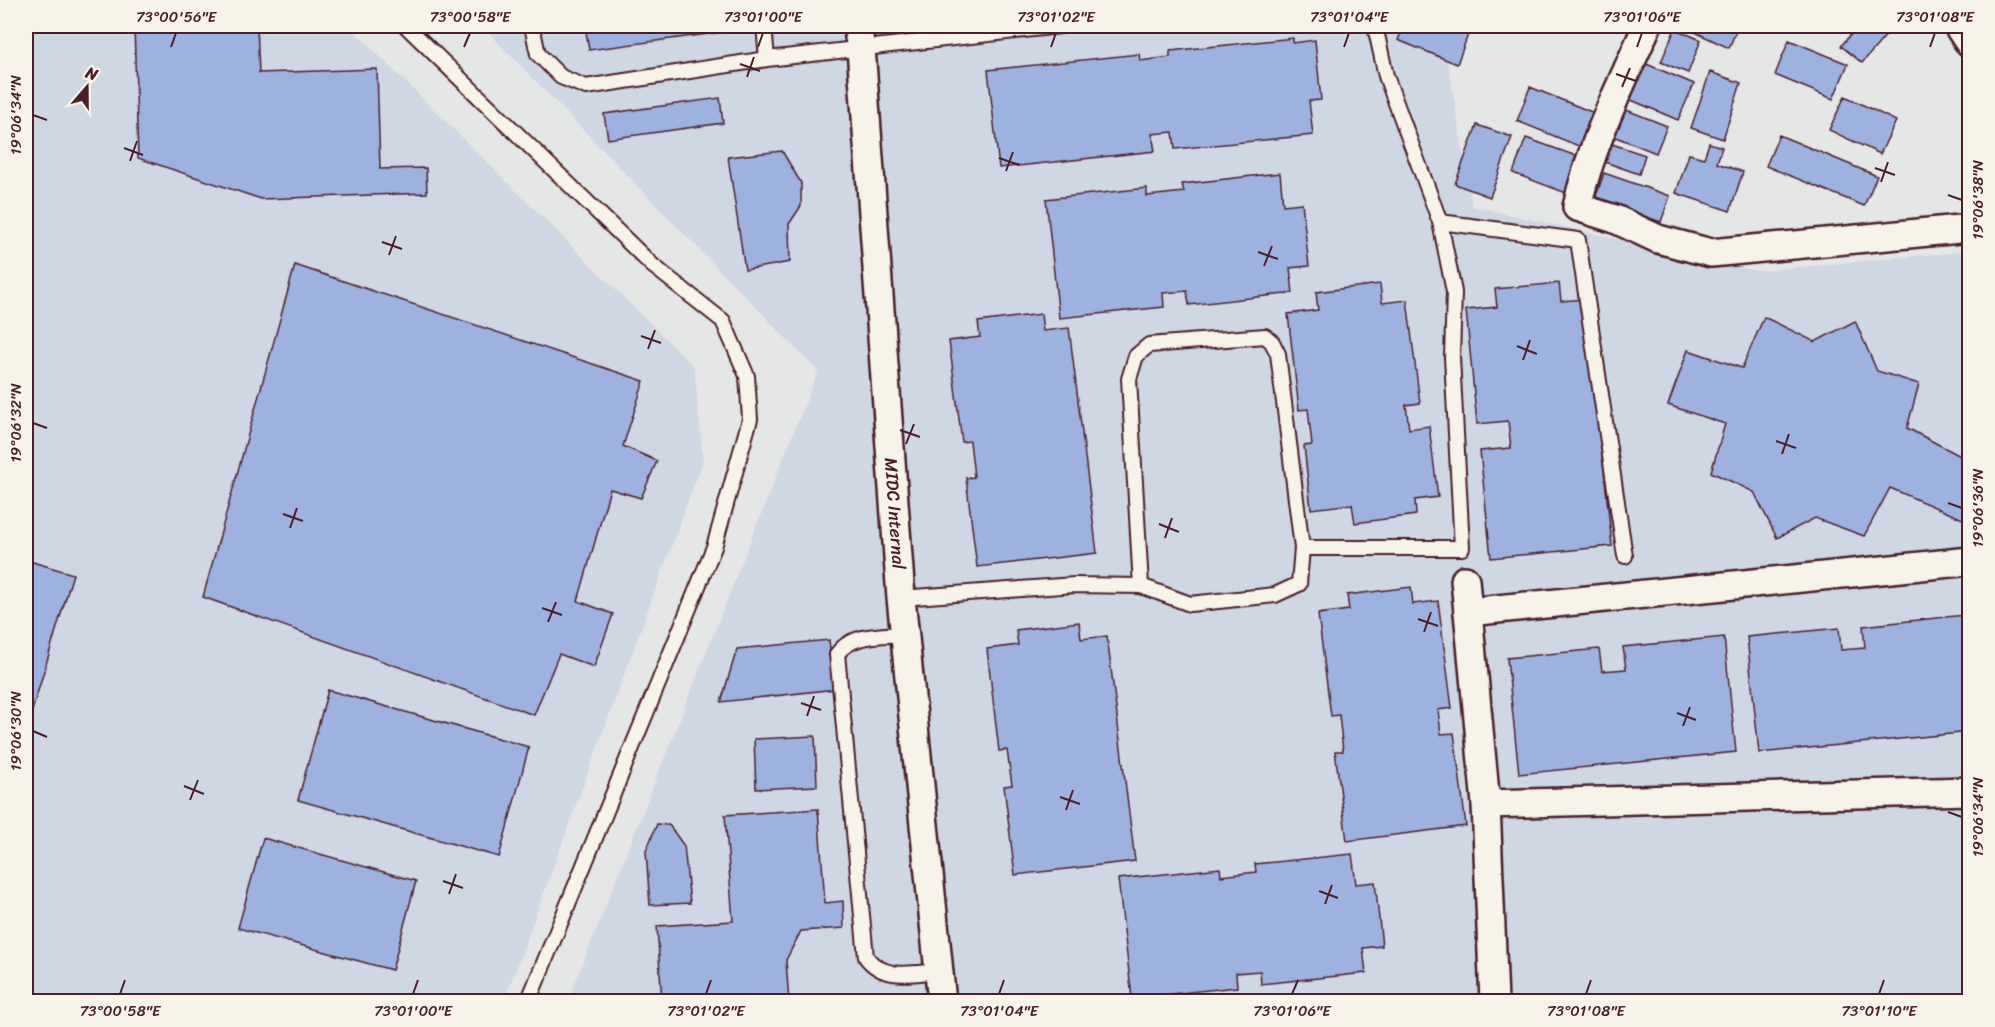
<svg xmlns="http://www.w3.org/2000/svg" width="1995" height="1027" font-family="Sriracha,sans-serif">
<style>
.built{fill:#cfd6e4}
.building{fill:#9db2e0;stroke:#4a1f2b;stroke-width:1.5}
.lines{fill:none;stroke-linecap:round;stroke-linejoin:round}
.service-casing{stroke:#4a1f2b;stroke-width:18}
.minor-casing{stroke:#4a1f2b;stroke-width:32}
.service{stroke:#f7f3e8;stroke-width:14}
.minor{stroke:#f7f3e8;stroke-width:27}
.ticks{fill:none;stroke:#4a1f2b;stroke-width:2}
.labels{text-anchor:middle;stroke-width:4.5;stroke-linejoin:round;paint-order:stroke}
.street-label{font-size:18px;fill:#4a1f2b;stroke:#f7f3e8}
.neatline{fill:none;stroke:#4a1f2b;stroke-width:2}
.ticks-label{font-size:15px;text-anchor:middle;fill:#4a1f2b}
</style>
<rect width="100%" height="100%" fill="#e5e6e6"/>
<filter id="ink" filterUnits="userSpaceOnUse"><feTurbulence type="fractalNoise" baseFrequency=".0167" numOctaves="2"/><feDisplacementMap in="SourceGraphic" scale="12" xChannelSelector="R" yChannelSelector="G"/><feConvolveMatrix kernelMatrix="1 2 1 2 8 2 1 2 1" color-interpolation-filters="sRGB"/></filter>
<g filter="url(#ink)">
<!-- built -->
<path class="built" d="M26,26H349L694,367L703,460L504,1001H26Z
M482,26H1442L1472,206L1757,271L1969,251V1001H568L818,371Z"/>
<!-- building -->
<path class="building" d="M134,26H257L259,73L377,69L380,169L426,168L427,193L261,199L138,158Z
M585,26H730V31L589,50Z
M1404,26H1451L1469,32L1457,64L1398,40Z
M1682,26H1738L1729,48Z
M1858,26H1894L1862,63L1841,46Z
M1675,29L1701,40L1688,73L1661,62Z
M1293,38V43L1315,40L1321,100L1309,101L1313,135L1175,149L1173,132L1152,134L1155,151L999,168L988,70L1139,54L1140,61L1170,57V51Z
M1789,40L1848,64L1833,99L1775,75Z
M1644,63L1694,84L1678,120L1629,99Z
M1710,72L1741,83L1723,139L1691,128Z
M1530,87L1604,117L1591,151L1517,121Z
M1845,96L1896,121L1880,154L1829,130Z
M720,98L723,123L608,139L604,114Z
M1614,105L1667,126L1656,153L1603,132Z
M1477,125L1512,137L1490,197L1455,184Z
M1779,135L1877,176L1864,206L1766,166Z
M1526,138L1582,158L1569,194L1513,173Z
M1606,142L1645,155L1639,174L1599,160Z
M1709,143L1722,147L1717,163L1743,172L1730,211L1676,193L1689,154L1704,158Z
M782,151L801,183V206L789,224L790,262L745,270L728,157Z
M1280,173L1283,205L1302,203L1309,266L1290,268L1293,293L1189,305L1187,291L1163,293L1164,307L1059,318L1046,199L1147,188V196L1184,192L1182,184Z
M1604,173L1670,196L1661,222L1595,199Z
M295,265L644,381L623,446L657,461L641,498L610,489L578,601L613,614L594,667L559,654L534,715L203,597Z
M1559,283L1561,301L1586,299L1612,546L1491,558L1480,451L1511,448L1508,421L1477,424L1466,310L1497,307L1495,289Z
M1380,284L1382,303L1407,300L1420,403L1406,405L1409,429L1429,426L1438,497L1415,500L1416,515L1355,523L1352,504L1311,509L1304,446L1312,445L1308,409L1299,410L1288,314L1318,310L1316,292Z
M1041,314L1043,331L1069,328L1097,553L977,567L966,478L974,477L970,441L962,442L949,341L980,337L978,322Z
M1764,317L1815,342L1855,321L1877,371L1919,384L1907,428L1970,461V498L1965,520L1890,488L1864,536L1815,518L1777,538L1754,492L1711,472L1725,424L1668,405L1688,350L1742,368Z
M26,560L73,574L26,731Z
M1411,587L1413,604L1438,601L1452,708L1438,710L1441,734L1454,733L1466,826L1347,841L1335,751H1343L1339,715L1331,716L1318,614L1349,610L1347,595Z
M1964,615L1970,673V732L1759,753L1747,637L1839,628L1841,650L1865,648L1863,626Z
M1079,622L1081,639L1107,636L1135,861L1015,875L1004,786L1012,785L1007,750L999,751L987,649L1018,645L1016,630Z
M1724,637L1736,752L1519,774L1507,658L1599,649L1602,671L1626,669L1623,647Z
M829,640L835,689L721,702L737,649Z
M328,690L529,747L499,857L298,800Z
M815,736L817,786L756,789L754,739Z
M818,809L825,903L843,901L844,928L801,931L786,960L789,1002H662L657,926L733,921L725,815Z
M657,824L669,825L684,846L690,903L650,905L646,851Z
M263,838L416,881L392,970L238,928Z
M1352,854L1356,884L1375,882L1382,946L1363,948L1366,973L1261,984L1260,971L1236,973L1237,987L1132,998L1118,879L1220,868L1221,876L1256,872L1255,864Z"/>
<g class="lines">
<!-- service casing -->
<g class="service-casing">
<path id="service" d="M406,26L652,265L723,321L747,376L750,419L714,547L528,1002
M532,26L538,54L561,77L586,87L767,59L1060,26
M764,26L767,59
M1440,222L1578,240L1625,556
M1141,586L1129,379L1136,356L1149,345L1265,336L1272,342L1278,354L1302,548
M901,598L1074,585L1141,586L1190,604L1275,595L1299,584L1302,548H1462L1452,357L1454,292L1440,222L1386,76L1375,26
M905,634C881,636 852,633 837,654L866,957C884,981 912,973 939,971"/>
</g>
<!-- minor casing -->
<g class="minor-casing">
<g id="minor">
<path id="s1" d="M857,26L861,48L901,598L942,1002"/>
<path d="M1647,26C1621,85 1591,144 1577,207L1615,219L1658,239L1711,253L1970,228"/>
<path d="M1958,26L1970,44"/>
<path d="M1465,580L1486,804L1494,1002"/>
<path d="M1468,612L1970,561"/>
<path d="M1486,804L1970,791"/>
</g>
</g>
<!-- service -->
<use href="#service" class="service"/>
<!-- minor -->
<use href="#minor" class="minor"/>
</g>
</g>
<!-- ticks -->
<path class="ticks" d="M171,47L176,33M464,47L470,33M758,47L763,33M1051,47L1056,33M1344,47L1349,33M1637,47L1642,33M1930,47L1935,33M740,64L760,71M1616,74L1636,81M747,77L754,57M1622,87L1630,68M33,115L47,120M124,148L143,155M999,158L1019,165M130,161L137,141M1875,168L1895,175M1006,171L1013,152M1881,182L1888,162M1948,195L1962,200M382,242L402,249M1258,252L1278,259M389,255L396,236M1264,266L1272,246M641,336L661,343M1517,346L1537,354M648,349L655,330M1523,360L1530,340M33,423L47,428M900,430L920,437M1776,441L1796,448M906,444L914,424M1782,454L1789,434M1948,503L1962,508M283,514L303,521M1159,524L1179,532M290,528L297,508M1165,538L1172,518M542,608L562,615M1418,619L1438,626M548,622L556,602M1424,632L1431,612M801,703L821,710M1677,713L1696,720M807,716L814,696M1683,726L1690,707M33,731L47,737M184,786L204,794M1060,797L1080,804M190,800L198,780M1066,810L1073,790M1948,812L1962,817M443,881L463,888M1319,891L1338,898M449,894L456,874M1325,904L1332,885M120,994L125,980M413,994L418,980M706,994L711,980M999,994L1004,980M1292,994L1298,980M1586,994L1591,980M1879,994L1884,980"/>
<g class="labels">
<!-- street labels -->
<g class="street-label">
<text dy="6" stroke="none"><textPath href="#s1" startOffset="489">MIDC Internal</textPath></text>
</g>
</g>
<!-- margin -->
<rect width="1995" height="1027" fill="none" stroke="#f7f3e8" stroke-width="66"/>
<!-- north arrow -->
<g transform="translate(87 87) rotate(20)" stroke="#f7f3e8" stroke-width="4.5" paint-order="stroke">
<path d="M0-4.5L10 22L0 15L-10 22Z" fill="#4a1f2b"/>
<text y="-9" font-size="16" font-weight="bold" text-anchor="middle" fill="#4a1f2b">N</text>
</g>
<rect x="33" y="33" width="1929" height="961" class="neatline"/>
<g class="ticks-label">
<text x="176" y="22">73°00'56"E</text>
<text x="470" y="22">73°00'58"E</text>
<text x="763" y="22">73°01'00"E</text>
<text x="1056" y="22">73°01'02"E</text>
<text x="1349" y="22">73°01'04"E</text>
<text x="1642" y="22">73°01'06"E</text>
<text x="1935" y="22">73°01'08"E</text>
<text transform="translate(16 115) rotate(-90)" y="5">19°06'34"N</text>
<text transform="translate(1978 200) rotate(-90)" y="5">19°06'38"N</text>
<text transform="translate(16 423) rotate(-90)" y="5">19°06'32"N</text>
<text transform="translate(1978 508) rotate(-90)" y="5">19°06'36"N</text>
<text transform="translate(16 731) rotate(-90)" y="5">19°06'30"N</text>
<text transform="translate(1978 817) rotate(-90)" y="5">19°06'34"N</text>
<text x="120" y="1016">73°00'58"E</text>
<text x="413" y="1016">73°01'00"E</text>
<text x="706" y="1016">73°01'02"E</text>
<text x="999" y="1016">73°01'04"E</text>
<text x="1292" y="1016">73°01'06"E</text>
<text x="1586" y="1016">73°01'08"E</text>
<text x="1879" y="1016">73°01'10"E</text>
</g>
</svg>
